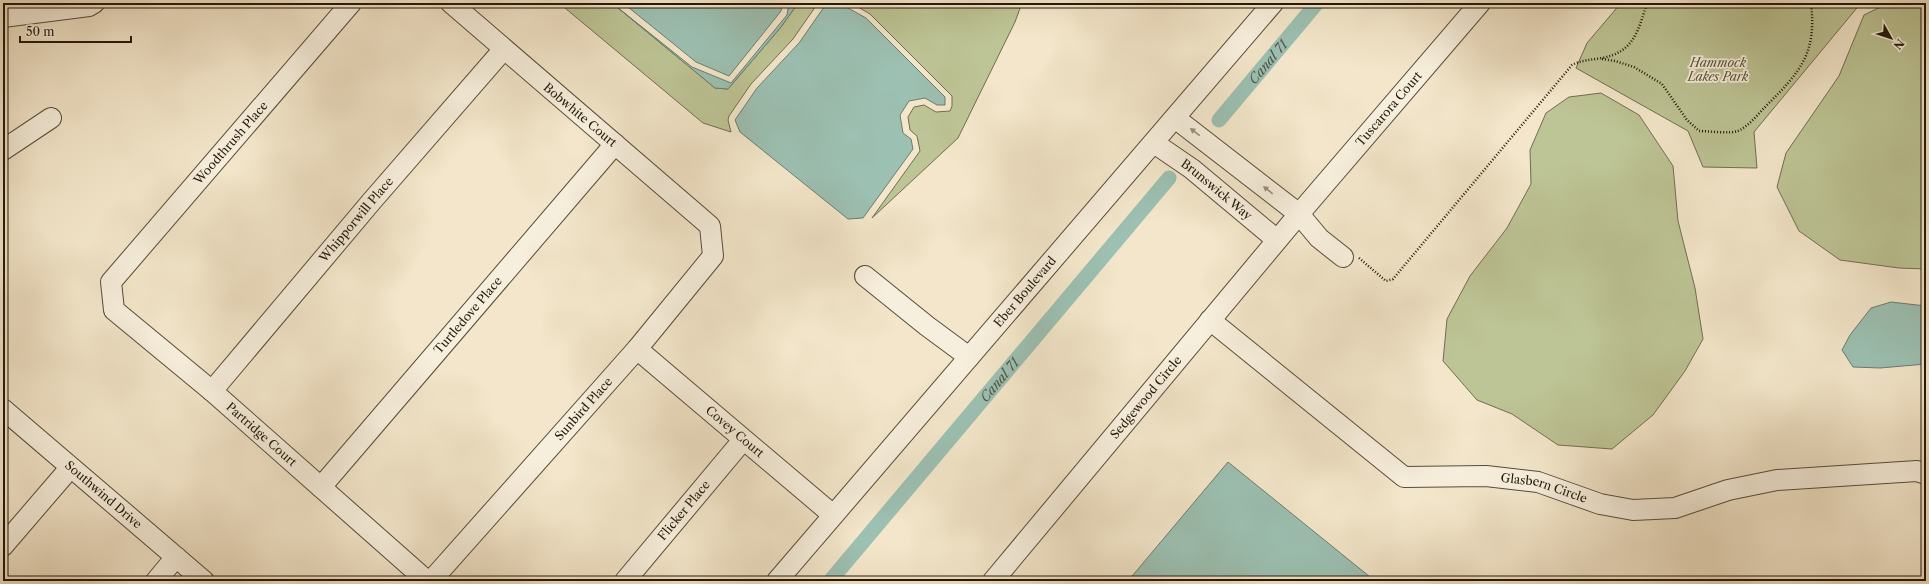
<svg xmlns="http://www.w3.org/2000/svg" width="1929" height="584" font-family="'Libre Caslon Text',serif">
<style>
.green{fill:#bdc495;stroke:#706e50}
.water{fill:#9cc0b2;stroke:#6b7d6f}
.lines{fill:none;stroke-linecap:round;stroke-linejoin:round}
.canal{stroke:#9cc0b2;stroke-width:15}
.minor-casing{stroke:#564c3a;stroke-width:22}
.path{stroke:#22180a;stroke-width:2.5;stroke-dasharray:1 2;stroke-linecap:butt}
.minor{stroke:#f7efdd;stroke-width:20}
.oneway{fill:#978e7e}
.labels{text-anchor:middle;stroke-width:3.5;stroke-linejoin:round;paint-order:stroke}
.park-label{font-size:12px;font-style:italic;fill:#58543b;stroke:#f7efdd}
.street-label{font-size:12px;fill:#22180a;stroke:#f7efdd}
.water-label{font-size:13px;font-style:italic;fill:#4d5345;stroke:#f7efdd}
</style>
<rect width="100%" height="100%" fill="#f3e6ca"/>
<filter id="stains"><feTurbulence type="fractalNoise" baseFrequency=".005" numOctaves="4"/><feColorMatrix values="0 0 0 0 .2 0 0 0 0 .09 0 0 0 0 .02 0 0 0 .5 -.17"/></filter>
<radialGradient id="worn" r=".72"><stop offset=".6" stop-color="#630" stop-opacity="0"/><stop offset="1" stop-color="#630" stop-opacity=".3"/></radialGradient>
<!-- green -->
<path class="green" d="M559,3H612L715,88L728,89L781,27L798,3H818L793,39L751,84L729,116L728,120L731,132L703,123Z
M851,3H1022L1015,22L958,138L872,218L920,151L917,136L910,130L908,117L914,107L924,105L936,112L950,111L952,106V96L870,14Z
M1621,3H1861L1754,132L1757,168L1703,167L1688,131L1576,68L1587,43Z
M1889,3H1926V269L1899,268L1840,260L1799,231L1777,187L1786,153L1839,76L1864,15Z
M1601,93L1639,115L1673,166L1678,221L1695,288L1703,339L1685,371L1653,415L1612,449L1558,445L1512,414L1477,400L1443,361L1447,319L1470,276L1507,228L1531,184L1530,150L1546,113L1569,97Z"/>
<!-- water -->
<path class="water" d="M612,3L692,67L731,83L787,15L789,3H798L781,27L728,89L715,88Z
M623,3H782L781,11L729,76L696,62Z
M841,4L866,18L945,97V105H937L925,98L909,101L900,115L903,133L911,139L913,149L863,218L848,219L740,132L735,120L757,88L799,43L824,7Z
M1891,302L1926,306V364L1880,368L1853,367L1842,350L1850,335L1871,308Z
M1228,462L1375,581H1128Z"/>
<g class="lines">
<!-- canal -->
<g class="canal">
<path id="s1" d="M1219,120L1317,3"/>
<path id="s2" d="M830,581L1169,178"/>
</g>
<!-- minor casing -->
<g class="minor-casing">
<g id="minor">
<path id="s3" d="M351,3L111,282L114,310L212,391L427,581"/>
<path d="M3,17L89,6L94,3"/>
<path d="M1175,118L1299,214L1319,238L1343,257"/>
<path id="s4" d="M1154,143L1192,169L1277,240"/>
<path d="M3,150L51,118"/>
<path d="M865,276L927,326L969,357"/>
<path id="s5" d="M1210,320L1404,477L1486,476L1538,482L1600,504L1633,510L1675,508L1728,490L1777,480L1917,471L1926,474"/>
<path id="s6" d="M637,349L833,515"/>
<path id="s7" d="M212,391L371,202L503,50"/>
<path id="s8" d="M3,409L204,581"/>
<path id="s9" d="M321,487L615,144"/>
<path d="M3,546L70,468"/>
<path d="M156,581L176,557"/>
<path id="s10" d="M431,581L637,349L713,256L710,226L451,3"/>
<path id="s11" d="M625,581L743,440"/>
<path id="s12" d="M777,581L1273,3"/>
<path id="s13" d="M993,581L1299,214L1480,3"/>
</g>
</g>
<!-- path -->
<path class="path" d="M1602,59L1615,61L1634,67L1662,84L1687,120L1699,131C1708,131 1731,134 1738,131C1749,126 1758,114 1766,106C1800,72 1817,54 1811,3
M1359,258L1386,281L1393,279L1572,65C1581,60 1591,60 1602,58C1634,52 1638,31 1647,3"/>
<!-- minor -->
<use href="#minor" class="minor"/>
</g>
<!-- one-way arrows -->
<defs><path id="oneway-solid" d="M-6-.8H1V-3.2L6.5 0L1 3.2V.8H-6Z"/></defs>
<g class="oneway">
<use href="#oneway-solid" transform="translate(1195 132) rotate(-143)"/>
<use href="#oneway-solid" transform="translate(1268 190) rotate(-141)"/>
</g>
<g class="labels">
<!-- park labels -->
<g class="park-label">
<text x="1718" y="67">Hammock<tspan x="1718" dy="14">Lakes Park</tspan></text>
</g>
<!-- street labels -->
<g class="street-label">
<text dy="4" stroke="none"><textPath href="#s13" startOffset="616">Tuscarora Court</textPath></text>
<text transform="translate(580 115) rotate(40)" y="4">Bobwhite Court</text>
<text transform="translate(231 143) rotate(-49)" y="4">Woodthrush Place</text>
<text dy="4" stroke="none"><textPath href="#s4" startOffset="78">Brunswick Way</textPath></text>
<text dy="4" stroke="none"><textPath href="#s7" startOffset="224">Whipporwill Place</textPath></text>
<text dy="4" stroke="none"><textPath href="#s12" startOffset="381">Eber Boulevard</textPath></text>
<text dy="4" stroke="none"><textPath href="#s9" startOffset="226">Turtledove Place</textPath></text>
<text dy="4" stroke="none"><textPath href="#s13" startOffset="239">Sedgewood Circle</textPath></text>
<text dy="4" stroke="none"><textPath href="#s10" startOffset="230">Sunbird Place</textPath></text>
<text dy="4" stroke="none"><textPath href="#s6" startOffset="128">Covey Court</textPath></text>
<text dy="4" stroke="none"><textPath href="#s3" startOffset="589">Partridge Court</textPath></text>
<text dy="4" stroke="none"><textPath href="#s5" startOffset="391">Glasbern Circle</textPath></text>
<text dy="4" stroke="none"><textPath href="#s8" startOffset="132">Southwind Drive</textPath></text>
<text dy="4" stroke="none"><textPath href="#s11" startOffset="92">Flicker Place</textPath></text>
</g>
<!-- water labels -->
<g class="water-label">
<text dy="5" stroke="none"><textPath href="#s1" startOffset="76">Canal 71</textPath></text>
<text dy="5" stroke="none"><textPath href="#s2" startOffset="263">Canal 71</textPath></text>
</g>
</g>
<!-- margin -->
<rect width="1929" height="584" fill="none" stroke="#f3e6ca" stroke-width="16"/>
<rect x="4" y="4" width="1921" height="576" fill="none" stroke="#22180a" stroke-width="2"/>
<rect x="8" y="8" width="1913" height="568" fill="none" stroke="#22180a"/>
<!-- north arrow -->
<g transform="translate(1891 38) rotate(129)" stroke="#f7efdd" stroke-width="3" paint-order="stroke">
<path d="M0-3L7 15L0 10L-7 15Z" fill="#22180a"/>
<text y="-6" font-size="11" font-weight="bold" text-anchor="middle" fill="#22180a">N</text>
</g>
<!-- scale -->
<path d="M20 36v6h111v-6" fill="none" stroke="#22180a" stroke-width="2"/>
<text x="26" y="36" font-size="12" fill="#22180a" stroke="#f7efdd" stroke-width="3" paint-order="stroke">50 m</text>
<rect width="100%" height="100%" filter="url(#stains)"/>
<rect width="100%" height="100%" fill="url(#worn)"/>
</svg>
